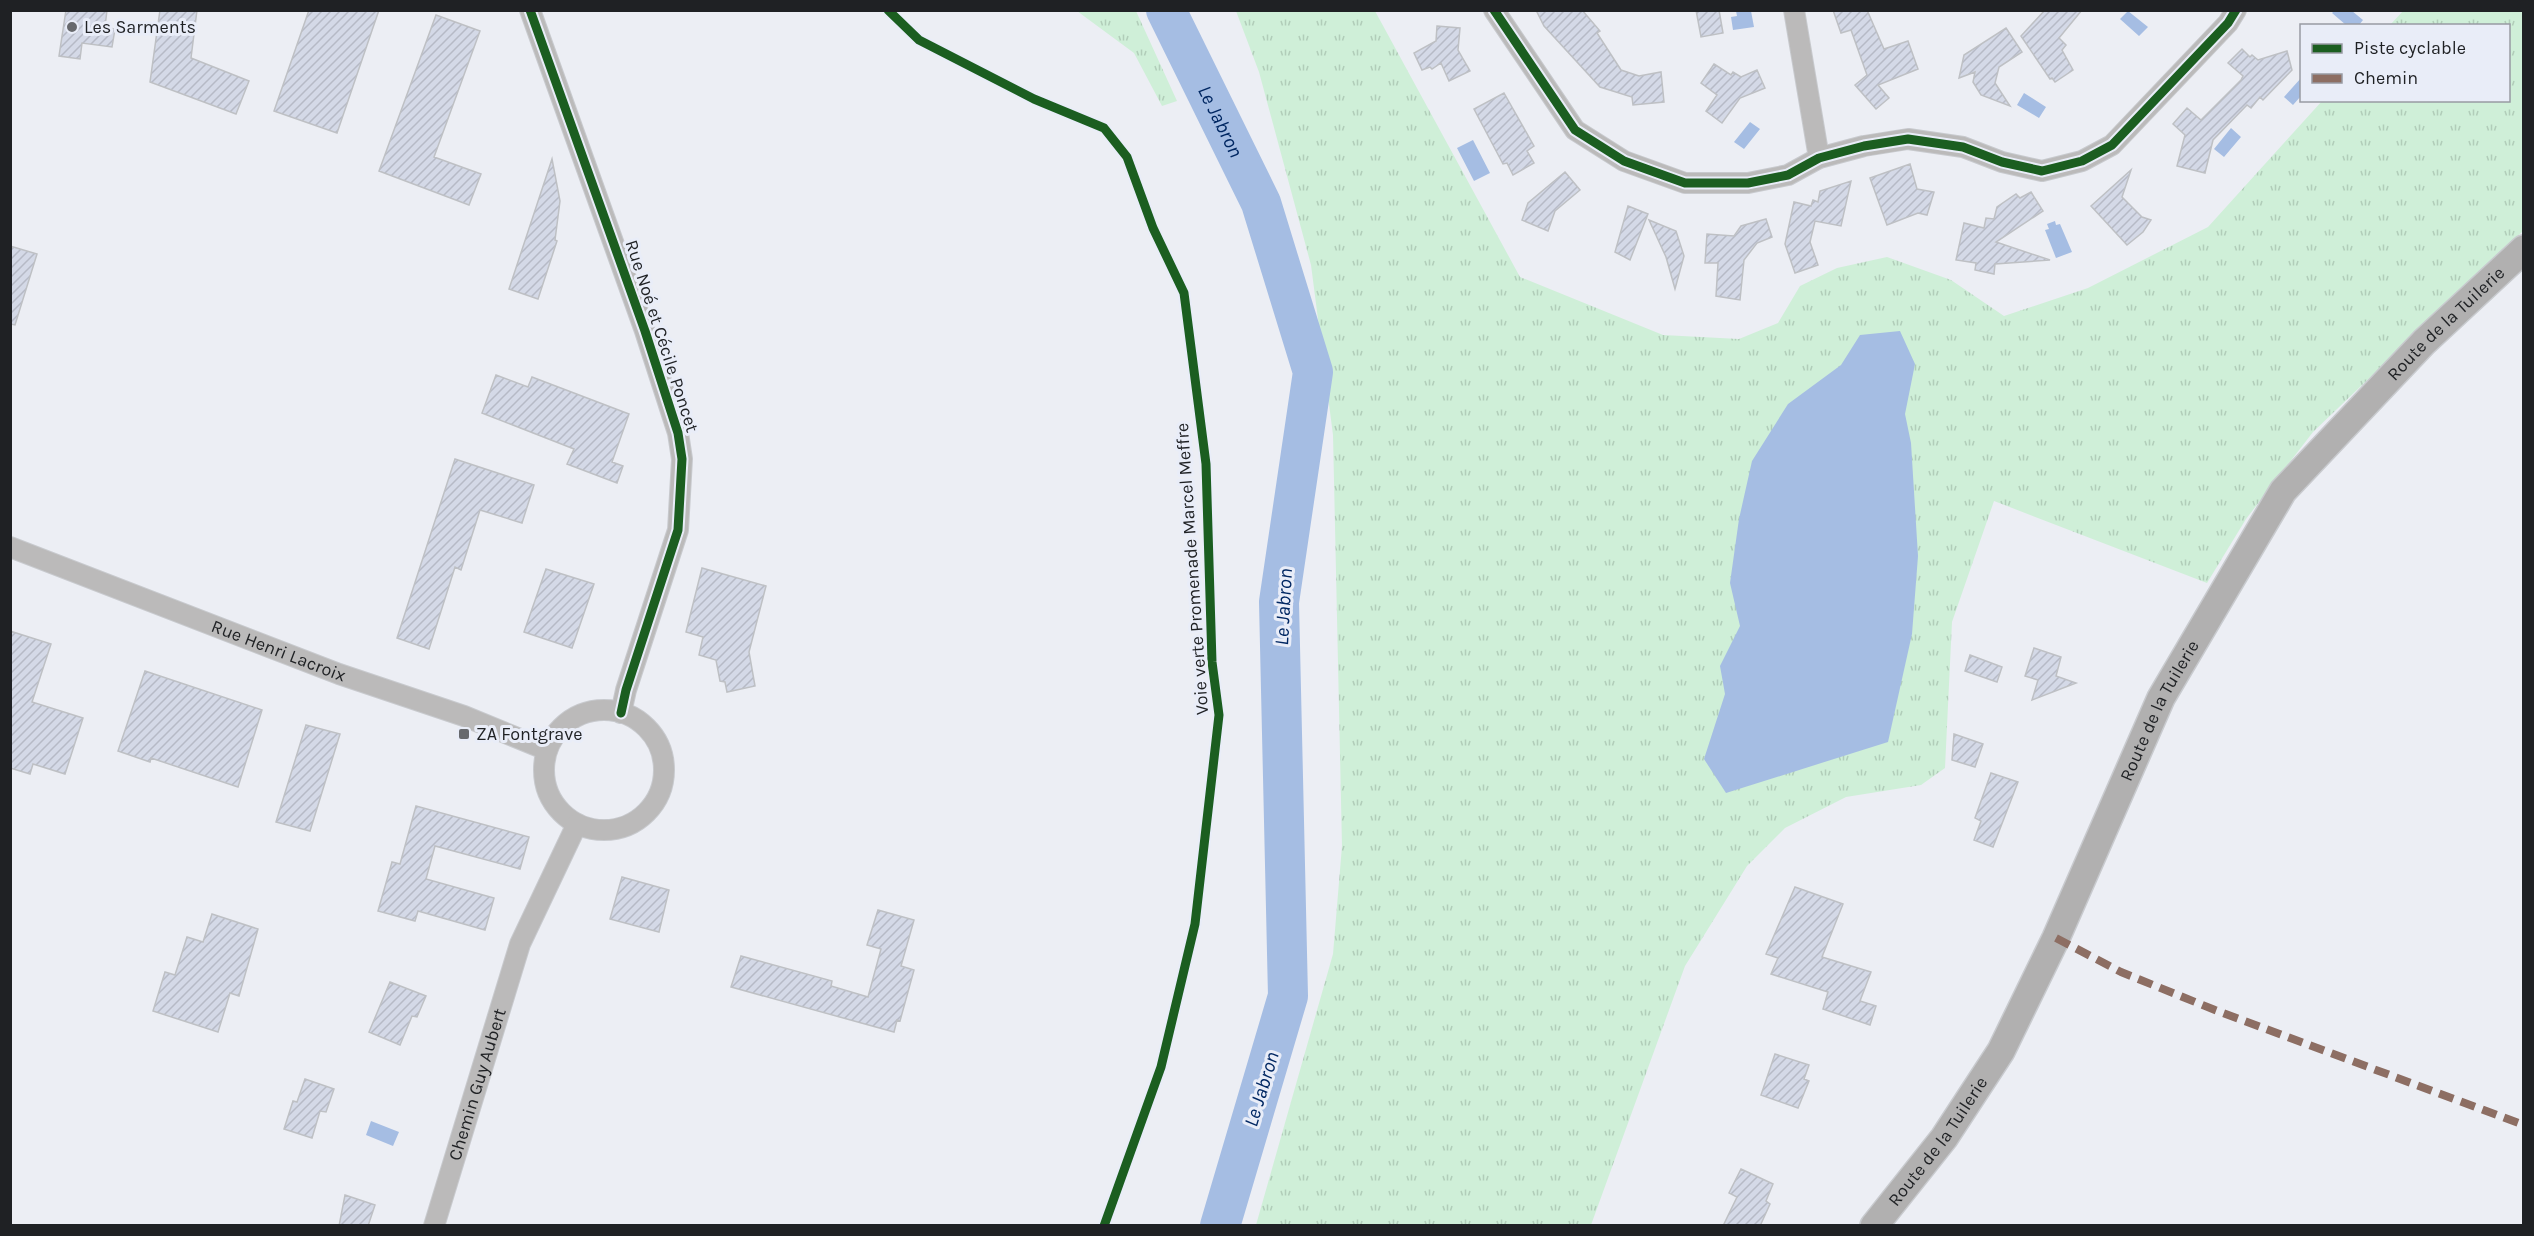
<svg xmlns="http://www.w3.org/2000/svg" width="2534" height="1236" font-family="Karla,sans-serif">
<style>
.grass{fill:url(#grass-tufts)}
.water{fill:#a5bde3}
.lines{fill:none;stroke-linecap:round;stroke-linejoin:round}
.river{stroke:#a5bde3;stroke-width:40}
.building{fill:url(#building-hatch);stroke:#bec0c4;stroke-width:1.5}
.minor-casing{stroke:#c8cace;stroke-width:22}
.secondary-casing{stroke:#c8cace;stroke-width:30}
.minor{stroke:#bbbaba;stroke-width:20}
.secondary{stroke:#b1b0b0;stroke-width:27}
.quiet{stroke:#8d6e63;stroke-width:8;stroke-dasharray:15 8;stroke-linecap:butt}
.cycleway-casing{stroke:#e9edf8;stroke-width:13}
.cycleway{stroke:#1b5e20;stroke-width:9}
.poi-dot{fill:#67696d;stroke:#e9edf8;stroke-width:2}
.labels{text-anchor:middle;stroke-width:6;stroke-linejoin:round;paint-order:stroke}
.poi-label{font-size:18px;fill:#1f2124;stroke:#e9edf8;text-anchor:start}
.street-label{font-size:18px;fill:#1f2124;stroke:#e9edf8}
.water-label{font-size:20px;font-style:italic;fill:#002762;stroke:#e9edf8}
</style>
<defs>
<pattern id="grass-tufts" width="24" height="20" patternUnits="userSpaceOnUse" patternTransform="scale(1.5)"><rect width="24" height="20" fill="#cfefd8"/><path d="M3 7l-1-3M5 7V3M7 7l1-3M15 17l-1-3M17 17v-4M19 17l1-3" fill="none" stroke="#b1cdb9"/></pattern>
<pattern id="building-hatch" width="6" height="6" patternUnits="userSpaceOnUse" patternTransform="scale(1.5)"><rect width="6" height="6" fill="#d4d9e7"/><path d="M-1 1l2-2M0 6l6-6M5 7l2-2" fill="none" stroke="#b6bac6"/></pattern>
</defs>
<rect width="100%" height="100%" fill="#eceef4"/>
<!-- grass -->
<path class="grass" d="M1077,11H1136L1177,101L1162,106L1134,53Z
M1236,11H1375L1520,277L1663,335L1739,339L1778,323L1800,286L1837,268L1887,257L1951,280L2004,316L2088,288L2208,227L2322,101L2508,100V26L2390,25L2403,11H2523V231L2313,432L2246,519L2207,583L1994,501L1952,622L1945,768L1921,785L1846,797L1785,828L1747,866L1685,966L1591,1225H1256L1333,954L1342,846L1333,435L1311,265L1259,72Z"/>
<!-- water -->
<path class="water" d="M1736,11H1751L1754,27L1733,30L1731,17L1737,16Z
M2128,11L2148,27L2139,36L2120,19Z
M2334,11H2352L2363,20L2359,25H2346L2332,13Z
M2301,78V96L2293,105L2284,97Z
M2024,93L2046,107L2039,118L2017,105Z
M1750,122L1760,129L1744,149L1734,142Z
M2231,128L2241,137L2224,157L2214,149Z
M1473,140L1490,173L1474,181L1457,148Z
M2055,221L2056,225L2060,224L2072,252L2056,258L2045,230L2049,229L2047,224Z
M1900,331L1915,364L1905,414L1911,443L1918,556L1912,634L1888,742L1726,793L1704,759L1725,694L1720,666L1740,626L1730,583L1739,519L1752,461L1788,404L1841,365L1860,335Z
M371,1121L399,1132L393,1146L366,1135Z"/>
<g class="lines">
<!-- river -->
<path class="river" id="s1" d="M1166,10L1261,203L1313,372L1279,602L1288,996L1220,1226"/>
</g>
<!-- building -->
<path class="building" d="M66,10H107L105,27L115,29L112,47L82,43L80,59L59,56Z
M160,10H197L191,58L249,81L236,114L150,82Z
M309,10H379L337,133L274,111Z
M1536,10H1582L1600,31L1597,33L1621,70L1639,76L1661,72L1664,102L1633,105L1632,97L1600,87L1544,26Z
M1696,10H1719L1723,33L1701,37Z
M1833,10H1867L1884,49L1908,41L1918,69L1878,85L1889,98L1876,109L1855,85L1867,75L1851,30L1841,33Z
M2045,10H2082L2059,38L2066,45L2062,50L2073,70L2055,82L2052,78L2050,79L2021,36Z
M436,15L480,31L434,157L481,174L469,205L379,171Z
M1437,26L1460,28L1458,50L1470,71L1449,81L1441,63L1432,69L1430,67L1422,70L1414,53L1436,41Z
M2006,28L2022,52L1999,67L1995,83L2010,106L1981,95L1973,82L1975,72L1959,78L1964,55Z
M2242,49L2250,57L2252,55L2258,60L2287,51L2292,70L2263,100L2260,97L2251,108L2247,105L2213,140L2205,173L2177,166L2185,135L2173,124L2187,108L2201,120L2241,80L2243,76L2228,63Z
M1714,64L1731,75L1733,72L1741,77L1757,70L1765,88L1740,98L1722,123L1706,111L1717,95L1701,83Z
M1504,93L1534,146L1527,151L1534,163L1513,175L1507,163L1503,164L1474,109Z
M552,159L560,201L555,240L557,241L538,299L509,289Z
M1910,164L1917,189L1934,192L1927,215L1918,213L1887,225L1870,178Z
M2131,170L2122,197L2142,217L2151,220L2143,232L2127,245L2091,206Z
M1565,172L1580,190L1555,211L1548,231L1522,220L1528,203Z
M1851,181L1841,226L1815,221L1810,242L1818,265L1795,273L1785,244L1794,202L1811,206L1813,200L1818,202L1820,191Z
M2031,192L2043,211L1996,242L2050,260L1995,264L1994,274L1975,270L1976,263L1956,260L1964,223L1984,228L1986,218L1994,219L1997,207L2016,194L2020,198Z
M1628,206L1648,214L1630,260L1615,252Z
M1766,219L1772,237L1757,243L1744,260L1740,300L1716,296L1718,263H1705L1707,234L1734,236L1741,226Z
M1649,220L1676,231L1684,256L1675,289L1666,257Z
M10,246L37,254L15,325L10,324Z
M496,375L528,387L532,377L629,414L612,462L623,466L617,483L567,464L574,449L482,413Z
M455,459L534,485L522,523L480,510L461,570L455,567L429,649L397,638Z
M702,568L766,586L749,652L755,686L727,692L725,682L720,681L716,660L699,655L703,637L686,632Z
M546,569L594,584L572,648L524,632Z
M10,631L51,644L32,702L83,718L65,774L33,764L30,774L10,768Z
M2034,648L2061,657L2056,676L2076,683L2032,700L2038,680L2025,676Z
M1970,655L2002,667L1997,682L1965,671Z
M145,671L262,710L238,787L151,758L150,762L118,751Z
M306,725L340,734L310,831L276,822Z
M1954,734L1983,744L1975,767L1952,760Z
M1991,773L2018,782L1993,847L1974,840L1981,821L1975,818Z
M416,806L529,837L520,869L435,846L426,879L494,898L485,930L418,911L415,921L378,911L392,862L400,864Z
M622,877L669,890L659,932L610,919Z
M1795,887L1843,904L1822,957L1871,972L1860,1001L1876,1006L1870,1025L1823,1009L1828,992L1771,974L1778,958L1766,954Z
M878,910L914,920L901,966L914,970L900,1021L897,1020L894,1032L731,987L741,956L832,981L831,986L868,997L881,949L867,945Z
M212,914L258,929L239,996L230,993L218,1032L153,1011L165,972L175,975L187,937L203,942Z
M390,982L426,996L417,1017L412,1016L400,1045L369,1032Z
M1775,1054L1809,1065L1804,1079L1809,1081L1798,1108L1761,1095Z
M305,1079L334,1089L326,1112L320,1111L312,1138L284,1129L293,1101L297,1102Z
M1741,1169L1773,1184L1766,1201L1770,1204L1760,1226H1723L1737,1197L1729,1193Z
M345,1195L375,1205L368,1226H339Z"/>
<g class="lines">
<!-- minor casing -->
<g class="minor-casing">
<g id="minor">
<path d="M530,10L645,331L678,433L682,459L678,530L626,690L621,713"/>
<path d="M1494,10L1575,130L1624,161L1685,183H1748L1788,175L1819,158L1864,146L1908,139L1963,147L2002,162L2042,171L2082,161L2112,145L2228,23L2236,10"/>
<path d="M1794,10L1819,158"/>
<path id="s2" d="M10,547L339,674L464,716L547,750"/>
<circle cx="604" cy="770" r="60"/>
<path id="s3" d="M434,1226L520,944L577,824"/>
</g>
</g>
<!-- secondary casing -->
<g class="secondary-casing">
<g id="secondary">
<path id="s4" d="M1874,1226L1944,1138L2001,1051L2056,938L2161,698L2283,491L2424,342L2524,249"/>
</g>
</g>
<!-- minor -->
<use href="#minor" class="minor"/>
<!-- secondary -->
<use href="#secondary" class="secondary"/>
<!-- quiet -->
<path class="quiet" d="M2056,938L2121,972L2215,1010L2524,1125"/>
<!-- cycleway casing -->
<g class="cycleway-casing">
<path id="cycleway" d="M530,10L645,331L678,433L682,459L678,530L626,690L621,713
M888,10L919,40L1034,99L1104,128L1127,157L1153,228L1184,293L1206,464L1212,662L1219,715L1195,924L1161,1067L1104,1226
M1494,10L1575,130L1624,161L1685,183H1748L1788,175L1819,158L1864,146L1908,139L1963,147L2002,162L2042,171L2082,161L2112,145L2228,23L2236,10"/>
</g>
<!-- cycleway -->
<use href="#cycleway" class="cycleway"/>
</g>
<!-- markers -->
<g class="poi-dot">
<circle cx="72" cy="27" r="6"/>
<rect x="458" y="728" width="12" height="12" rx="3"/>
</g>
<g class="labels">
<!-- poi labels -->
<g class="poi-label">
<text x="84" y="33">Les Sarments</text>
<text x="476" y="740">ZA Fontgrave</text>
</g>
<!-- street labels -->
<g class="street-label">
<text dy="6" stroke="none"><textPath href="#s4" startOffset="1078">Route de la Tuilerie</textPath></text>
<text transform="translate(662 336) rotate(72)" y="6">Rue Noé et Cécile Poncet</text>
<text transform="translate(1192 569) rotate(-94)" y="6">Voie verte Promenade Marcel Meffre</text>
<text dy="6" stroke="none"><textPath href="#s2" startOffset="288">Rue Henri Lacroix</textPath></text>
<text dy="6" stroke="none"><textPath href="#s4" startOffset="592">Route de la Tuilerie</textPath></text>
<text dy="6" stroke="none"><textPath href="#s3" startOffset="148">Chemin Guy Aubert</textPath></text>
<text dy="6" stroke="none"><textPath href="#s4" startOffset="106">Route de la Tuilerie</textPath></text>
</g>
<!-- water labels -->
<g class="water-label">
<text dy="7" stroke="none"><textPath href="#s1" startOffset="124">Le Jabron</textPath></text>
<text transform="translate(1283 607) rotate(-87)" y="7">Le Jabron</text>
<text transform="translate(1261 1089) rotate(-73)" y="7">Le Jabron</text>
</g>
</g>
<!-- border -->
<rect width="2534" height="1236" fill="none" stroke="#1f2124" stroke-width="24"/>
<!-- legend -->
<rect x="2300" y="24" width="210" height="78" fill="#e9edf8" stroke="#989ba3" stroke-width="1.5"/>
<rect x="2312" y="44" width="30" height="9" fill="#1b5e20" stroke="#989ba3" stroke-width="1.5"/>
<text x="2354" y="54" font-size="18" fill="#1f2124">Piste cyclable</text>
<rect x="2312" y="74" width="30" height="9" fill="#8d6e63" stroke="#989ba3" stroke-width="1.5"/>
<text x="2354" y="84" font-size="18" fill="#1f2124">Chemin</text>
</svg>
